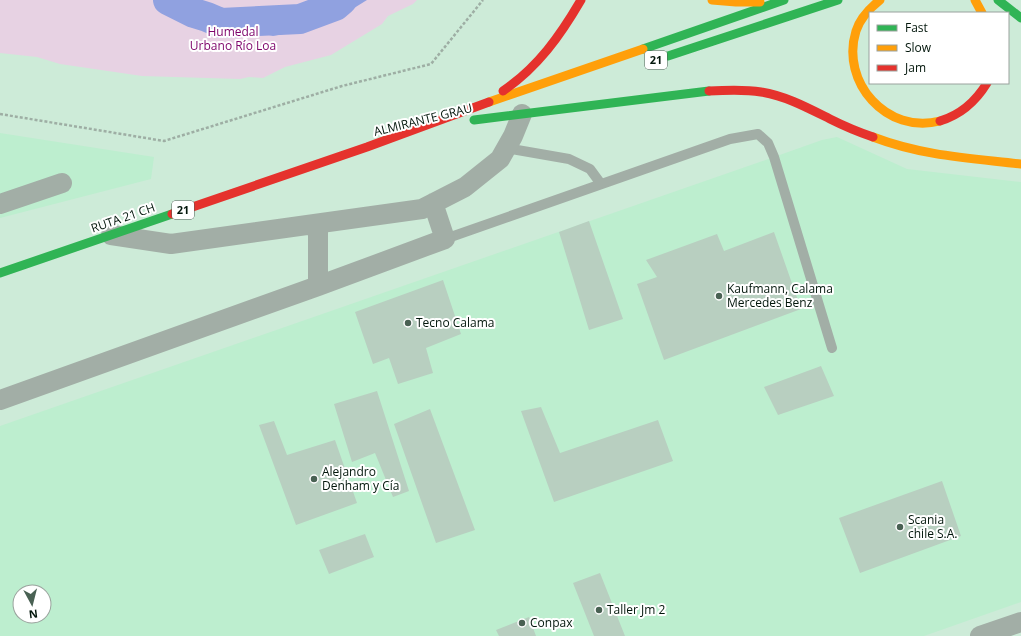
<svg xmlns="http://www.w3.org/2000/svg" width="1021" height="636" font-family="'Open Sans',sans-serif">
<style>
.built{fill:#bdeecf;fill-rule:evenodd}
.green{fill:#e7d2e3}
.water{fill:#90a1e0}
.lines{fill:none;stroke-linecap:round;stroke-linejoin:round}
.river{stroke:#90a1e0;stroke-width:30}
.building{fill:#b8cfc0}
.path{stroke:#9eaea4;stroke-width:2.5;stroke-dasharray:3 2;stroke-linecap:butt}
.lane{stroke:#a2aea6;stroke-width:10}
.street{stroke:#a2aea6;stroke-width:20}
.fast{stroke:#30b455;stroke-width:9}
.slow{stroke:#ff9f0a;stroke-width:9}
.jam{stroke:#e5322d;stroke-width:9}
.poi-dot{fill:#496153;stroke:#fff;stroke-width:1.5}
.labels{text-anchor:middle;stroke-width:4;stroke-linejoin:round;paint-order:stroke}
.shield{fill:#fff;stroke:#4e5c54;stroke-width:1}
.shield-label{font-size:11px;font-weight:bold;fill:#02160b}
.park-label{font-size:12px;fill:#7e046b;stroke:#fff}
.street-label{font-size:12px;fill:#02160b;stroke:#fff}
.poi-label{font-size:12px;fill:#02160b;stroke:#fff;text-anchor:start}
</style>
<rect width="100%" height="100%" fill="#cdebd8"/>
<!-- built -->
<path class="built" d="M0,133L154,157L151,179L0,218Z
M837,137L907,169L1021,182V602L924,636H0V426L774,157L822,140ZM20,592H44V616H20Z"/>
<!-- green -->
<path class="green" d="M0,0H417L413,4L388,16L382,24L331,55L285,67L263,78L249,77L240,79L142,76L60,64L37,57L0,53Z"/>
<!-- water -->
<path class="water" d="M316,0H367L338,18L315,28L273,36L221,23Z"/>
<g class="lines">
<!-- river -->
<path class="river" d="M168,0L194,13L207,17L221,23L300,19L335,6L342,0"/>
</g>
<!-- building -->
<path class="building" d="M589,221L623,319L589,330L559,232Z
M774,232L801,309L664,360L637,284L657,277L646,260L717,234L724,251Z
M443,280L461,334L426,348L433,373L398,384L389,358L373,364L355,312Z
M821,366L834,396L778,415L764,387Z
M377,391L409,491L393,497L375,453L352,462L334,404Z
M541,407L560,453L658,420L673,461L554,502L521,411Z
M430,409L475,530L436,543L394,424Z
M274,421L287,455L335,440L357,503L296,525L259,425Z
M942,481L961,536L860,573L839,518Z
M365,534L374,557L329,574L319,550Z
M600,573L625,636H594L573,583Z
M529,617L536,636H499L496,630Z"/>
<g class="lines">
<!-- path -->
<path class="path" d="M0,114L164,141L342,86L431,64L483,0"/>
<!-- lane -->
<path class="lane" d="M506,148L569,159L590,169L601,184
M445,239L730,139L758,134L768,143L774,157L832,348"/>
<!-- street -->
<path class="street" d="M0,204L62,183
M111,235L171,244L422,209L465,187L500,159L513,136L522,114
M318,286V224
M0,400L318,286L445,239L433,203
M980,636L1021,622"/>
<!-- fast -->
<path class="fast" d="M998,0L1021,18
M643,49L784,0
M668,56L838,0
M474,120L709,91
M0,273L172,214"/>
<!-- slow -->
<path class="slow" d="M712,0L736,2H760
M880,0C870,8 860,18 856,31C840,82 887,135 940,121
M975,0L982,13
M489,102L643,49
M873,137C923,156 969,158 1021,164"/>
<!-- jam -->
<path class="jam" d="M503,91C538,67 560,36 581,0
M709,91C726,90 744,89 761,92C786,96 808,108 830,119C844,126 858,132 873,137
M940,121C960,115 976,101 987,83
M172,214L367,147L489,102"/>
</g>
<!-- markers -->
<g class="poi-dot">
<circle cx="719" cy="296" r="4"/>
<circle cx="408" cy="323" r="4"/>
<circle cx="314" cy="479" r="4"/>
<circle cx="900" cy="527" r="4"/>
<circle cx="599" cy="610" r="4"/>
<circle cx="522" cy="623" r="4"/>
</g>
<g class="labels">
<!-- shield labels -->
<g class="shield">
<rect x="645" y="51" width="22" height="18" rx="3"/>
<rect x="172" y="201" width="22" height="18" rx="3"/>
</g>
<g class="shield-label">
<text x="656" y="64">21</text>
<text x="183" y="214">21</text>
</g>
<!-- park labels -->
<g class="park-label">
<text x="233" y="36">Humedal<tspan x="233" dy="14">Urbano Río Loa</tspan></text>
</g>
<!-- street labels -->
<g class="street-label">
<text transform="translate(423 120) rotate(-14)" y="4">ALMIRANTE GRAU</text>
<text transform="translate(123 218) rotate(-19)" y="4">RUTA 21 CH</text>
</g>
<!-- poi labels -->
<g class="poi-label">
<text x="727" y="293">Kaufmann, Calama<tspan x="727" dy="14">Mercedes Benz</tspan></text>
<text x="416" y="327">Tecno Calama</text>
<text x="322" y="476">Alejandro<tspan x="322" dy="14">Denham y Cía</tspan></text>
<text x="908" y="524">Scania<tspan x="908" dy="14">chile S.A.</tspan></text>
<text x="607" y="614">Taller Jm 2</text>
<text x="530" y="627">Conpax</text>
</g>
</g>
<!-- legend -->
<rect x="869" y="12" width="140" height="72" fill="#ffffff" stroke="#9aa29d"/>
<rect x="877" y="25" width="20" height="6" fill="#30b455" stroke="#9aa29d"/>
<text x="905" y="32" font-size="12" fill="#02160b">Fast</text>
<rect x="877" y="45" width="20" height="6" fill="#ff9f0a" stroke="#9aa29d"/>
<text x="905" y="52" font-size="12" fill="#02160b">Slow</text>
<rect x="877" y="65" width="20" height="6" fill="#e5322d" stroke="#9aa29d"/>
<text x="905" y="72" font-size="12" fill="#02160b">Jam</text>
<!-- north arrow -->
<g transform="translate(32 604) rotate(173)"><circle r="19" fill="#ffffff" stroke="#9aa29d"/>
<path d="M0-3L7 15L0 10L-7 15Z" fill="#496153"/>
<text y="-6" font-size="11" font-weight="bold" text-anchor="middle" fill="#02160b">N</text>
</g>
</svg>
